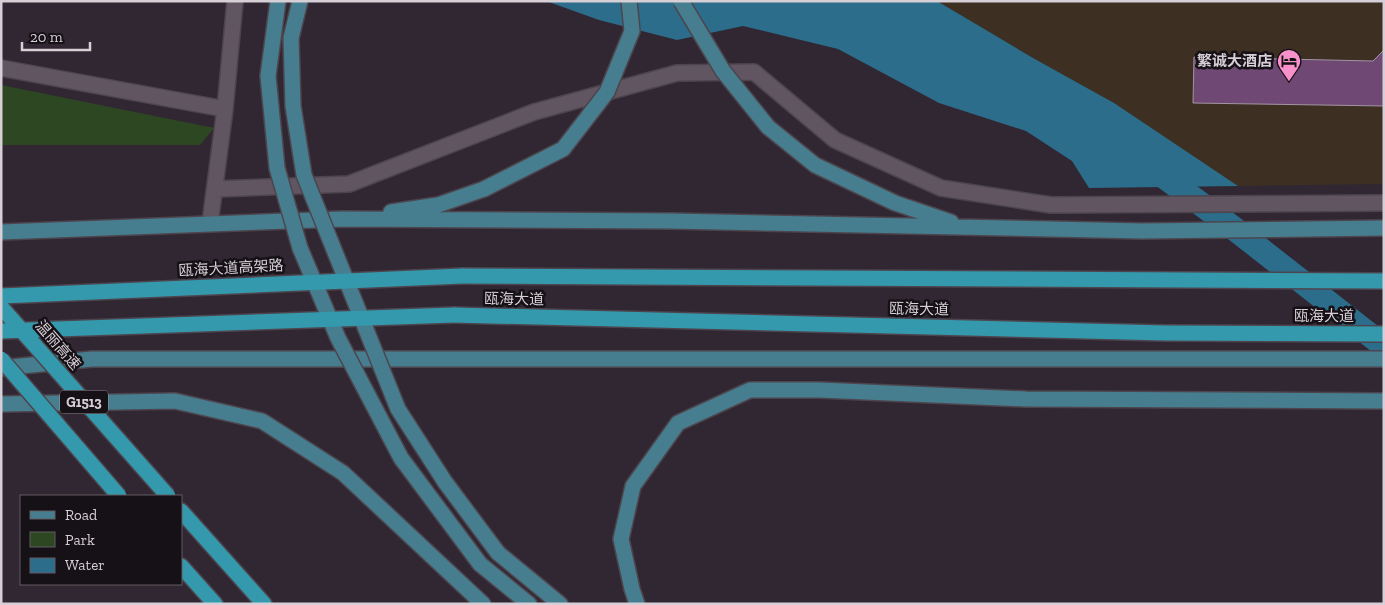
<svg xmlns="http://www.w3.org/2000/svg" width="1385" height="605" font-family="'Zilla Slab','Noto Sans SC',serif">
<style>
.commercial{fill:#3d2f22}
.green{fill:#2d4722}
.water{fill:#2b6d8b}
.lines{fill:none;stroke-linecap:round;stroke-linejoin:round}
.canal{stroke:#2b6d8b;stroke-width:24}
.building{fill:#6f4873;stroke:#a296a4}
.minor-casing{stroke:#4d454e;stroke-width:18}
.major-casing{stroke:#4d454e;stroke-width:18}
.highway-casing{stroke:#4d454e;stroke-width:18}
.minor{stroke:#605561;stroke-width:15}
.major{stroke:#467e8f;stroke-width:15}
.highway{stroke:#3499ad;stroke-width:15}
.major-bridge-casing{stroke:#4d454e;stroke-width:18;stroke-linecap:butt}
.highway-bridge-casing{stroke:#4d454e;stroke-width:18;stroke-linecap:butt}
.major-bridge{stroke:#467e8f;stroke-width:15}
.highway-bridge{stroke:#3499ad;stroke-width:15}
.labels{text-anchor:middle;stroke-width:5;stroke-linejoin:round;paint-order:stroke}
.shield{fill:#161116;stroke:#9c969c;stroke-width:1}
.shield-label{font-size:14px;font-weight:bold;fill:#d6cfd6}
.poi-label{font-size:15px;font-weight:bold;fill:#d6cfd6;stroke:#161116;text-anchor:end}
.street-label{font-size:15px;fill:#d6cfd6;stroke:#161116}
</style>
<rect width="100%" height="100%" fill="#312732"/>
<!-- commercial -->
<path class="commercial" d="M937,1H1384V184L1238,186Z"/>
<!-- green -->
<path class="green" d="M1,85L214,128L200,145H1Z"/>
<!-- water -->
<path class="water" d="M546,1H937L1033,58L1114,103L1238,186L1089,188L1072,161L1026,131L939,103L838,49L743,26L677,40L599,20Z"/>
<g class="lines">
<!-- canal -->
<path class="canal" d="M1151,167L1236,230L1384,346"/>
</g>
<!-- building -->
<path class="building" d="M1384,50V106L1193,103L1194,57L1373,61Z"/>
<g class="lines">
<!-- minor casing -->
<g class="minor-casing">
<path id="minor" d="M1,68L225,109
M215,189L349,184L534,112L677,73L754,72L835,140L941,188L1051,205L1384,203
M210,223L225,109L235,1"/>
</g>
<!-- major casing -->
<g class="major-casing">
<path id="major" d="M768,127L815,165L895,203L951,222
M391,212L438,205L484,189
M1,232L342,219L672,221L1142,231L1384,228
M1,368L92,359H1384
M1,404L175,401L262,421L343,473L483,604
M498,553L560,604
M480,564L529,604
M637,604L632,589L621,539L633,486L678,423L750,390H820L1026,399L1384,401"/>
</g>
<!-- highway casing -->
<g class="highway-casing">
<path id="highway" d="M462,276L1384,281
M454,315L1165,333L1384,334
M181,511L264,604
M181,566L215,604"/>
</g>
<!-- minor -->
<use href="#minor" class="minor"/>
<!-- major -->
<use href="#major" class="major"/>
<!-- highway -->
<use href="#highway" class="highway"/>
<!-- major-bridge casing -->
<g class="major-bridge-casing">
<path id="major-bridge" d="M278,1L268,76L277,168L300,248L338,338L401,458L480,564
M300,1L291,38L293,106L304,175L398,409L445,482L498,553
M681,1L723,71L768,127
M484,189L563,149L607,92L632,31L629,1"/>
</g>
<!-- highway-bridge casing -->
<g class="highway-bridge-casing">
<path id="highway-bridge" d="M1,296L462,276
M1,307L168,496
M1,331L454,315
M1,359L119,496"/>
</g>
<!-- major-bridge -->
<use href="#major-bridge" class="major-bridge"/>
<!-- highway-bridge -->
<use href="#highway-bridge" class="highway-bridge"/>
</g>
<!-- icons -->
<defs>
<g id="hotel-pin" transform="scale(1.25)"><path d="M0 17L-7.5 6A9.5 9.5 0 1 1 7.5 6Z" fill="#f890cb" stroke="#161116"/><path d="M-6-4.5h1.5V1H6V5H4.5V3h-9V5H-6ZM-4 0a1.8 1.8 0 1 1 3.6 0ZM.5 0V-2.5h3Q6-2.5 6 0Z" fill="#111"/></g>
</defs>
<g fill-rule="evenodd">
<use href="#hotel-pin" x="1289" y="61"/>
</g>
<g class="labels">
<!-- shield labels -->
<rect class="shield" x="60" y="390.5" width="48" height="23" rx="4"/>
<g class="shield-label">
<text x="84" y="407">G1513</text>
</g>
<!-- poi labels -->
<g class="poi-label">
<text x="1272" y="66">繁诚大酒店</text>
</g>
<!-- street labels -->
<g class="street-label">
<text transform="translate(231 268) rotate(-3)" y="5">瓯海大道高架路</text>
<text transform="translate(514 299) rotate(1)" y="5">瓯海大道</text>
<text transform="translate(919 309) rotate(1)" y="5">瓯海大道</text>
<text x="1324" y="321">瓯海大道</text>
<text transform="translate(58 345) rotate(49)" y="5">温丽高速</text>
</g>
</g>
<!-- border -->
<rect width="1385" height="605" fill="none" stroke="#d6cfd6" stroke-width="5"/>
<!-- legend -->
<rect x="20" y="495" width="162" height="90" fill="#161116" stroke="#635d63"/>
<rect x="30" y="511" width="25" height="8" fill="#467e8f" stroke="#635d63"/>
<text x="65" y="520" font-size="15" fill="#d6cfd6">Road</text>
<rect x="30" y="532" width="25" height="15" fill="#2d4722" stroke="#635d63"/>
<text x="65" y="545" font-size="15" fill="#d6cfd6">Park</text>
<rect x="30" y="558" width="25" height="15" fill="#2b6d8b" stroke="#635d63"/>
<text x="65" y="570" font-size="15" fill="#d6cfd6">Water</text>
<!-- scale -->
<path d="M22 42v8h68v-8" fill="none" stroke="#d6cfd6" stroke-width="2.5"/>
<text x="30" y="42" font-size="15" fill="#d6cfd6" stroke="#161116" stroke-width="4" paint-order="stroke">20 m</text>
</svg>
